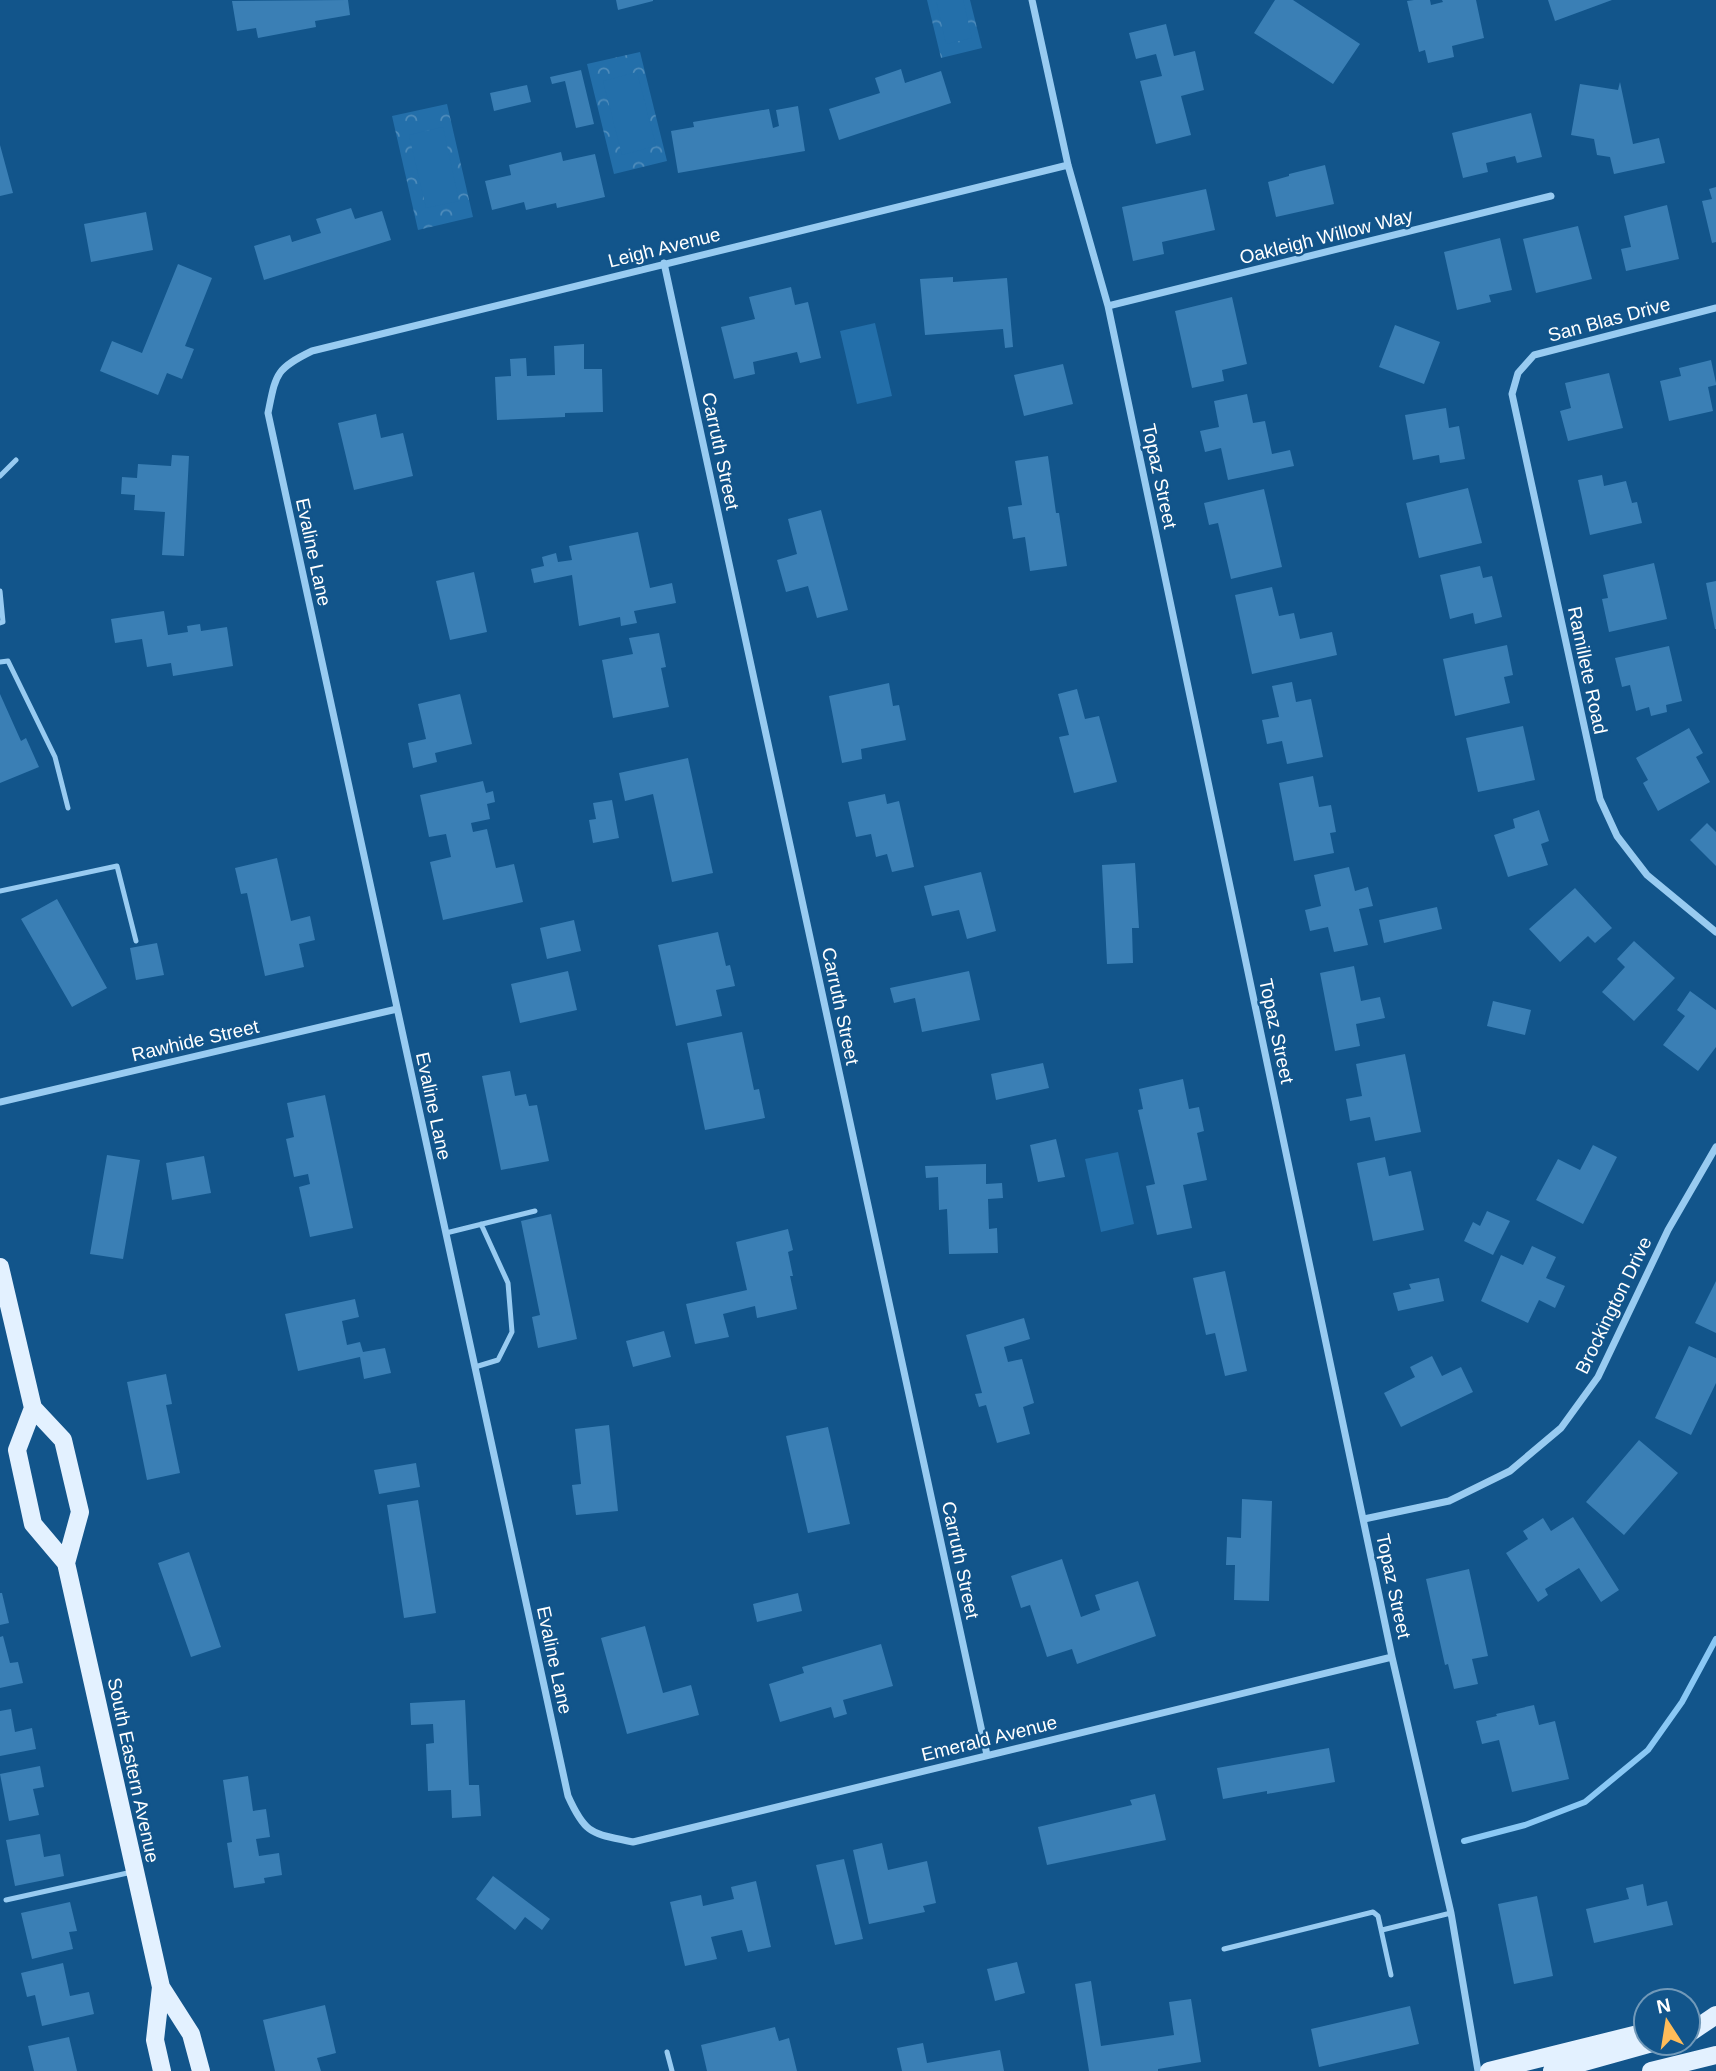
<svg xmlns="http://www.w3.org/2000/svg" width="1716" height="2071" font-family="Helvetica,sans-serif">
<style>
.forest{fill:url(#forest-crowns)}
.garden{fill:#236faa}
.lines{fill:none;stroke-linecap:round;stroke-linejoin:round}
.stream{stroke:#8ac8f5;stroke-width:6}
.building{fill:#3a7fb5}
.service{stroke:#98cbf1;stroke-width:5}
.minor{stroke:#98cbf1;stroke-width:7}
.primary{stroke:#e3f1ff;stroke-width:18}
.labels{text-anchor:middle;stroke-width:5;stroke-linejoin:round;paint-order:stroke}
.street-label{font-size:19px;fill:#fff;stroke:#12558b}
</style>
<defs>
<pattern id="forest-crowns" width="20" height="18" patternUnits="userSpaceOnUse" patternTransform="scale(1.75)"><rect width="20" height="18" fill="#236faa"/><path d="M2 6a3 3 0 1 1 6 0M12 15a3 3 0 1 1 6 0" fill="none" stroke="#4f8cbb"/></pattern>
</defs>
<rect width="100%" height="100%" fill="#12558b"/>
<!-- forest -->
<path class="forest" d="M927,0H970L982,48L941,58Z
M640,52L667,161L614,174L587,64Z
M447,104L473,217L418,230L392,116Z"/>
<!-- garden -->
<path class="garden" d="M936,0H963L972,38L946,44Z
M637,72L656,146L622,155L603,81Z
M443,127L459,201L426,208L409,135Z
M875,323L892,396L857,404L840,331Z
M1118,1152L1134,1224L1101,1232L1085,1159Z"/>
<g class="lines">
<!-- stream -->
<path class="stream" d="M1464,1841L1525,1825L1585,1802L1648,1750L1682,1702L1716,1639"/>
</g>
<!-- building -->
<path class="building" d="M348,0L350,15L315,21L316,27L258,38L256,28L237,31L232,1Z
M616,0H653V1L618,10Z
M1275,0H1293L1360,44L1333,84L1254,33Z
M1414,0H1430L1431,5L1443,2L1442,0H1476L1484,38L1452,46L1454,57L1428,63L1425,50L1419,52L1407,1Z
M1548,0H1612L1555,21Z
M1166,24L1174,56L1195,51L1204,90L1181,96L1191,135L1156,144L1140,81L1162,76L1156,54L1136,59L1129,33Z
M901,69L905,83L941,71L951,103L839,140L829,109L880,93L875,78Z
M581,70L594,124L576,128L565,81L552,84L550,77Z
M1620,82L1633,144L1659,138L1665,163L1614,174L1610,157L1597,155L1594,139L1571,135L1580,84L1618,90Z
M527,85L531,102L494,111L490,93Z
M798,106L805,151L678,173L671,131L694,127L693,122L769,109L773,128L779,126L776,110Z
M1531,113L1542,157L1517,163L1515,156L1486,163L1488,172L1463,178L1452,133Z
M0,145L13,193L0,196Z
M561,152L563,161L595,154L605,197L557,208L556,203L526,210L524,202L492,210L485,181L511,175L509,165Z
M1325,165L1334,204L1276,217L1268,182L1289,176V174Z
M1716,187V242L1712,243L1702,201L1712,199L1709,189Z
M1206,189L1215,230L1162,242L1164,254L1133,261L1122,207Z
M1667,205L1679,259L1626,271L1621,249L1631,247L1624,216Z
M351,208L355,219L382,211L391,240L264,280L254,246L290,235L292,242L321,233L316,219Z
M146,212L153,250L91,262L84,224Z
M1578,226L1592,279L1536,293L1523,239Z
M1500,238L1512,290L1489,295L1491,302L1457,310L1444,252Z
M178,264L212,278L185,346L194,349L182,379L167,373L158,395L100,371L112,341L142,353Z
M953,277V282L1007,278L1013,347L1005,348L1003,329L925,335L920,279Z
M791,287L795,305L808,302L821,358L800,363L797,352L753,362L755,374L734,379L721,327L755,319L749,297Z
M1232,297L1247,364L1222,370L1224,381L1192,388L1175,311Z
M1395,325L1440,342L1424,384L1379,367Z
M584,344V369H602L603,412L565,413V417L497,420L495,377L511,376L510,359L526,358L527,376L555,375L554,346Z
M1711,360L1716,383V385L1708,387L1713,411L1669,421L1660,381L1681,376L1679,368Z
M1063,364L1073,404L1024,416L1014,375Z
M1609,373L1623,428L1568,441L1560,411L1571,408L1565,383Z
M1247,394L1253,423L1265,421L1272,454L1290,450L1294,466L1228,480L1221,448L1205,452L1200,431L1219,427L1214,401Z
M1446,408L1449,428L1459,426L1465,459L1440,463L1439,455L1413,460L1405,415Z
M376,414L381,438L403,433L413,476L354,490L338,423Z
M172,455L189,456L184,556L162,555L165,512L134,510L135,495L121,494L122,477L137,478L138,464L171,466Z
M1048,456L1056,513H1059L1067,566L1030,571L1025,537L1013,539L1008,507L1022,505L1015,461Z
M1602,475L1604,486L1626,481L1632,503L1637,502L1642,523L1590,535L1578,480Z
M1468,488L1482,543L1419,558L1406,503Z
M1264,489L1282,567L1231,579L1218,523L1209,525L1204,503Z
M821,510L848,610L817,618L808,586L786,592L777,560L797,554L788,519Z
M638,532L650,588L672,583L676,603L634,611L637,623L621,626L620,617L579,626L572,575L534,583L531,569L544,566L542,557L556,553L558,562L572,560L569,546Z
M1654,563L1667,619L1609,632L1602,599L1608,598L1603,575Z
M1480,566L1483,578L1492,576L1502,617L1475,624L1473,613L1450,619L1440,575Z
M474,572L487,632L450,640L436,581Z
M1716,581V629H1715L1706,583Z
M1272,587L1279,616L1294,613L1300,639L1332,632L1337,655L1252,674L1235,595Z
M164,611L168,635L188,632L187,626L200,624L201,631L227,627L233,666L173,676L171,663L147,667L142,639L115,643L111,619Z
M659,633L666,667L661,668L669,707L613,718L602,660L633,654L629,638Z
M1507,645L1513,675L1504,677L1510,703L1455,716L1443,659Z
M1669,646L1682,701L1666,705L1667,712L1651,716L1649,707L1636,711L1630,685L1622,687L1615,658Z
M1292,682L1296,702L1311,699L1323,757L1287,764L1282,741L1267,744L1262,720L1279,717L1272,686Z
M889,683L893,706L899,705L906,740L861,749L862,759L842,763L829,696Z
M1077,689L1085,719L1099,716L1117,782L1074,793L1059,737L1069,735L1058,694Z
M0,694L21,741L26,738L39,767L0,783Z
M460,694L472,744L435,753L437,762L413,768L408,743L426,739L418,704Z
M1523,726L1535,780L1478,792L1466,738Z
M1689,728L1703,753L1696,757L1710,782L1658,811L1643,783L1648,780L1636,758Z
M688,758L713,873L672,882L653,794L625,801L619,773Z
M1313,776L1319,807L1331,805L1336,832L1330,833L1334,853L1294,861L1279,783Z
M483,781L486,793L493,791L495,802L487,804L490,819L471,823L473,832L487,829L496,868L514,864L523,902L443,920L430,862L451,857L446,834L429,837L420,795Z
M885,794L887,804L899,801L914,867L892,872L887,854L876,857L871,834L856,837L848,802Z
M612,800L619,838L593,843L589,820L596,819L593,803Z
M1539,810L1549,841L1541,844L1548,865L1508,877L1494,835L1515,828L1513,819Z
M1707,823L1716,832V866L1690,840Z
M277,858L291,921L310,916L315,940L299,944L304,967L265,976L247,893L241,894L235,868Z
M1135,863L1139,928H1132L1133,963L1107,964L1102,865Z
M1349,867L1355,891L1368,887L1373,906L1359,909L1368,945L1334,952L1328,927L1310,931L1305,910L1321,906L1314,875Z
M981,872L996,931L967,939L959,910L932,916L924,886Z
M1575,888L1612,928L1595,943L1588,936L1560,962L1529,929Z
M57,899L107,988L72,1007L21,919Z
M1437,907L1442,929L1384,943L1379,920Z
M574,920L581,951L547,959L540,928Z
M718,932L726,966L730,965L735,986L716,990L722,1016L676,1026L658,945Z
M1634,941L1675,978L1634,1021L1602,992L1625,967L1617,959Z
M157,943L164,975L136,980L130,948Z
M1354,966L1361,1001L1380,997L1385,1018L1356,1024L1360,1046L1335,1051L1320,973Z
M568,971L577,1010L520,1023L511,984Z
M969,971L980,1020L922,1032L915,998L894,1003L890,988Z
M1690,991L1716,1010V1047L1698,1071L1663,1045L1685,1016L1677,1010Z
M1493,1001L1531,1010L1525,1035L1487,1026Z
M742,1032L754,1090L759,1089L765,1118L705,1130L687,1043Z
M1405,1054L1421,1132L1375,1141L1370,1117L1350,1121L1346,1099L1362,1096L1356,1064Z
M1043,1063L1049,1088L996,1100L991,1074Z
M510,1071L515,1096L526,1094L529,1106L537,1105L549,1161L501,1170L482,1076Z
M1183,1079L1189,1109L1199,1107L1204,1131L1197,1133L1207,1180L1183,1185L1192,1228L1157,1235L1146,1186L1155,1184L1138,1110L1143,1109L1139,1089Z
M325,1095L353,1228L310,1237L299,1187L310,1184L308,1174L294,1177L286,1139L294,1137L287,1103Z
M1056,1139L1065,1177L1038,1182L1030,1145Z
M1593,1145L1617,1157L1583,1224L1536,1200L1558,1159L1580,1170Z
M107,1155L140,1160L123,1259L90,1254Z
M204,1156L211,1193L172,1200L166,1163Z
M1385,1157L1389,1176L1411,1171L1424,1230L1373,1241L1357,1163Z
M986,1164V1184L1002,1183L1003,1198L988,1199L989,1229L997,1228L998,1253L949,1254L947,1209L939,1210L938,1177L926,1178L925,1166Z
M1487,1211L1510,1221L1493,1255L1464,1241L1473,1222L1480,1226Z
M551,1214L577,1339L538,1348L532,1317L540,1315L521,1221Z
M788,1229L793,1250L788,1252L793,1276H790L797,1309L757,1318L755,1306L723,1314L729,1337L695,1344L686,1304L747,1290L736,1242Z
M1532,1246L1556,1257L1546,1278L1565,1286L1555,1308L1539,1300L1528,1323L1481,1301L1501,1255L1523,1265Z
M1225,1271L1247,1371L1225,1376L1215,1333L1206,1335L1193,1278Z
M1439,1278L1444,1301L1398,1311L1393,1293L1411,1289L1409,1284Z
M1716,1281V1333L1695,1323Z
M355,1299L359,1317L342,1321L347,1345L360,1342L363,1352L385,1348L391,1373L364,1379L360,1357L298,1371L285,1314Z
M1024,1318L1030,1339L1004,1347L1008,1362L1022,1359L1034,1403L1023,1407L1030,1434L997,1443L986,1405L979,1407L975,1394L982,1393L966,1335Z
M664,1331L671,1357L633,1367L626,1341Z
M1689,1346L1716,1358V1383L1691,1435L1655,1418Z
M1432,1356L1442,1376L1461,1367L1473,1392L1401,1427L1384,1393L1415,1377L1410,1367Z
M166,1374L172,1404L166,1405L180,1473L147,1480L127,1382Z
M609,1425L618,1511L576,1515L572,1485L581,1484L575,1429Z
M828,1427L850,1524L808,1533L786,1436Z
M1639,1440L1678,1473L1624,1535L1586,1502Z
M416,1463L420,1487L379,1494L374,1470Z
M1242,1499L1272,1501L1269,1601L1234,1600L1235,1565H1226L1227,1537L1241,1538Z
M418,1500L436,1613L404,1618L387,1505Z
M1573,1517L1619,1590L1601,1602L1579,1568L1545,1589L1548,1595L1538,1602L1506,1553L1528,1539L1523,1531L1543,1518L1551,1531Z
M189,1552L221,1647L191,1657L158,1563Z
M1062,1559L1081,1617L1100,1610L1095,1595L1138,1581L1156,1636L1077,1664L1072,1649L1047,1657L1030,1605L1021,1608L1011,1576Z
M1469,1569L1488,1656L1472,1659L1478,1684L1454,1689L1448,1664L1445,1665L1426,1579Z
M0,1593H2L9,1623L0,1625Z
M798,1593L802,1611L757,1622L753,1604Z
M645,1626L663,1693L691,1685L699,1715L627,1734L601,1638Z
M3,1636L10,1663L18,1662L23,1683L0,1688V1637Z
M881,1644L893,1686L843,1700L847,1714L834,1718L831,1707L780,1722L769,1684L804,1673L802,1667Z
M465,1700L469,1785H479L481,1816L452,1818L451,1790L428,1791L426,1744L434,1743L433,1724L411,1725L410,1703Z
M1534,1705L1539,1725L1555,1721L1569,1779L1512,1792L1499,1740L1482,1744L1476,1721L1497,1716L1496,1714Z
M11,1709L15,1732L32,1728L36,1749L0,1756V1711Z
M1329,1748L1335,1782L1267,1794V1791L1223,1799L1217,1768Z
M40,1766L44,1787L33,1789L39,1815L9,1821L0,1774Z
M248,1776L253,1811L266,1809L270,1837L256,1839L259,1856L279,1853L282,1875L264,1878L265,1883L234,1888L227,1843L232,1842L223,1780Z
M1155,1794L1166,1840L1047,1865L1038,1827L1132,1805L1130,1800Z
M40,1834L44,1857L60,1854L64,1876L15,1886L6,1840Z
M882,1843L888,1870L927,1861L936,1903L923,1906L925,1912L869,1924L853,1850Z
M844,1859L863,1939L835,1945L816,1865Z
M493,1876L550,1919L542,1930L525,1917L515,1930L476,1899Z
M756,1881L771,1947L748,1952L742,1930L711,1937L717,1959L685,1966L670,1902L701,1895L703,1906L734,1899L731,1887Z
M1643,1884L1647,1906L1667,1901L1673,1925L1594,1943L1586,1909L1629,1899L1626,1888Z
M1537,1896L1553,1976L1514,1984L1498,1904Z
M70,1902L77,1931L69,1932L73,1949L32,1959L21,1913Z
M1017,1962L1025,1993L995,2001L987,1969Z
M63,1963L70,1996L89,1992L94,2014L42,2026L35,1995L27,1997L21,1973Z
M1091,1981L1101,2046L1174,2035L1169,2002L1191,1999L1201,2062L1158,2069V2071H1089L1075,1984Z
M325,2005L336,2053L317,2058L321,2071H275L263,2020Z
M1410,2006L1419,2044L1319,2067L1311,2029Z
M775,2027L779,2041L789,2038L797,2071H707L701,2045Z
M69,2037L77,2071H34L28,2046Z
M923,2043L927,2063L1000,2050L1004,2071H902L897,2048Z"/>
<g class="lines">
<!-- service -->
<path class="service" d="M0,476L16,460
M0,591L3,622L0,623
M0,662L8,661L55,757L68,808
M0,891L117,866L136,941
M446,1233L535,1211
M475,1367L498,1360L512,1332L508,1283L481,1224
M6,1900L132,1872
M1382,1930L1451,1913
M1224,1949L1373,1912L1378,1916L1391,1975
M667,2052L672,2071"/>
<!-- minor -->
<path class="minor" d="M1032,0L1068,165L1108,306L1392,1657L1451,1913L1478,2071
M1068,165L312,351C275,369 276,374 268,413L568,1796C586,1836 592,1833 633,1842L1392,1657
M664,263L987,1755
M1108,306L1551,196
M1716,308L1534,355L1518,373L1512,394L1600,799L1617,836L1647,875L1716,932
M0,1102L397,1009
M1364,1519L1449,1501L1510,1471L1561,1428L1598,1377L1668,1230L1716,1147"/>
<!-- primary -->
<path class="primary" d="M0,1267L33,1408L63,1440L80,1512L66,1563
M33,1408L17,1450L33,1524L66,1563L161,1987L191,2034L201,2071
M161,1987L155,2040L162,2071
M1688,2034L1716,2015
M1489,2071L1646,2032
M1552,2071L1652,2043
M1651,2071L1716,2055"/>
</g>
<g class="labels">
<!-- street labels -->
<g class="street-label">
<text transform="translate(1326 236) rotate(-14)" y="7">Oakleigh Willow Way</text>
<text transform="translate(664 247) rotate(-14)" y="7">Leigh Avenue</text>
<text transform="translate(1609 319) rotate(-15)" y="7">San Blas Drive</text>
<text transform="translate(721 451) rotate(78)" y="7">Carruth Street</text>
<text transform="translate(1160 476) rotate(78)" y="7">Topaz Street</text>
<text transform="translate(314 552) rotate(78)" y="7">Evaline Lane</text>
<text transform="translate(1588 670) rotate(78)" y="7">Ramillete Road</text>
<text transform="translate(841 1006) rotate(78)" y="7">Carruth Street</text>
<text transform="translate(1277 1031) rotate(78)" y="7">Topaz Street</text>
<text transform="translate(195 1040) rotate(-13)" y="7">Rawhide Street</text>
<text transform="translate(434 1106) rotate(78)" y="7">Evaline Lane</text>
<text transform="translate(1613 1305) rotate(-64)" y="7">Brockington Drive</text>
<text transform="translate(961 1560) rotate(78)" y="7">Carruth Street</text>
<text transform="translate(1394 1586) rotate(78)" y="7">Topaz Street</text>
<text transform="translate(555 1660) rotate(78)" y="7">Evaline Lane</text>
<text transform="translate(989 1738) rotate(-14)" y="7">Emerald Avenue</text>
<text transform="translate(134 1770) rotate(78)" y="7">South Eastern Avenue</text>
</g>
</g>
<!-- north arrow -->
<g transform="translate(1667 2022) rotate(348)"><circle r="33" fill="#12558b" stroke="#7199b9" stroke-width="2"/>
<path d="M0-5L12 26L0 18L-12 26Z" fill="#ffbc59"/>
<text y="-10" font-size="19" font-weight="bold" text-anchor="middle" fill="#ffffff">N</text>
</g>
</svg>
